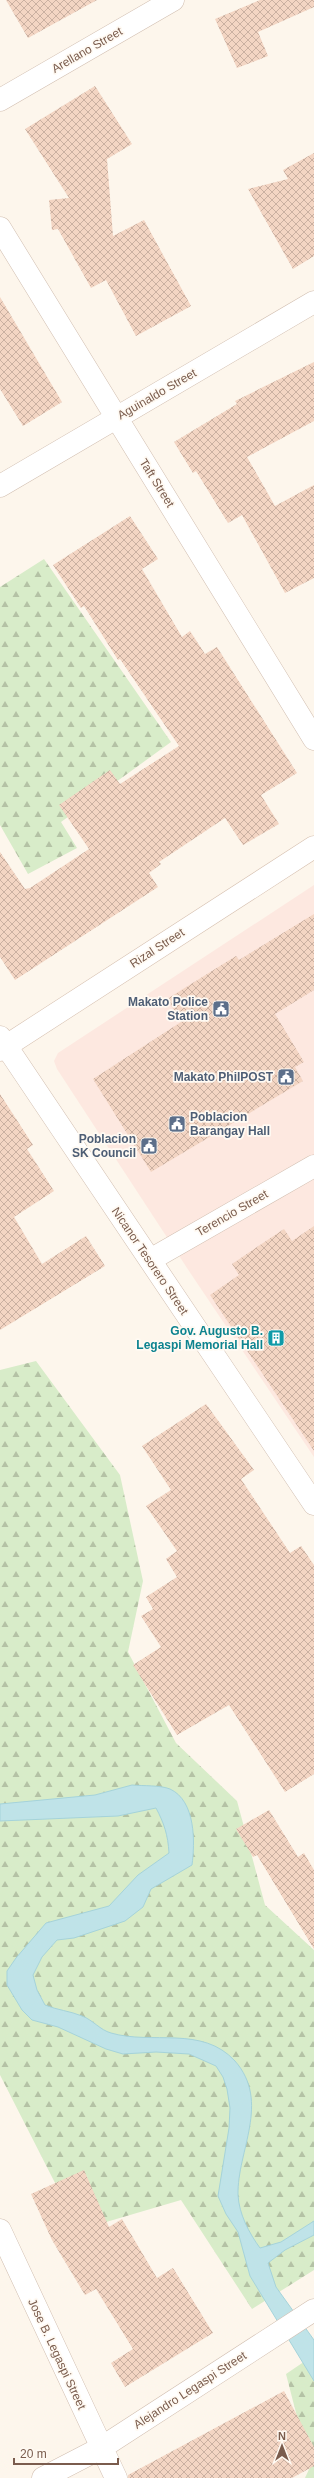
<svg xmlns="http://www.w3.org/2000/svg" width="314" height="2478" font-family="Helvetica,sans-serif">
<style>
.commercial{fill:#fde8e0}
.forest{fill:url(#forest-firs)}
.water{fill:#bfe3e8;stroke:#a5d3da}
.building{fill:url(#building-cross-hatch)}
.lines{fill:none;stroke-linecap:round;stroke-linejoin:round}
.street-casing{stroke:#d1beb0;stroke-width:23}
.secondary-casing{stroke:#d6c0b0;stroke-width:23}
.street{stroke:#fff;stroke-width:22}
.secondary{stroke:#fff;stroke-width:22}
.labels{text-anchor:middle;stroke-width:3.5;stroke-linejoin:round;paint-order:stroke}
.street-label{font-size:12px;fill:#7a5c4d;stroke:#fffaf3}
.service-label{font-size:12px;font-weight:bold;fill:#4e5e75;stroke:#fffaf3;text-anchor:end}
.culture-label{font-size:12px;font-weight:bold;fill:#0d838f;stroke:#fffaf3;text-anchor:end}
</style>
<defs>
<pattern id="forest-firs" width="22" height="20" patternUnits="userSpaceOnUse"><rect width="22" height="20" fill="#d8ecc9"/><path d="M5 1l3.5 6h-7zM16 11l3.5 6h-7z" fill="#b4c2a5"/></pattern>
<pattern id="building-cross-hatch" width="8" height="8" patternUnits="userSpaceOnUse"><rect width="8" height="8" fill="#f3d5c3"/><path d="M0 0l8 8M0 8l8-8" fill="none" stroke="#cab0a1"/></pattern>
</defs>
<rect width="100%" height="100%" fill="#fdf6ec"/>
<!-- commercial -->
<path class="commercial" d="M314,885V1457L189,1271L57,1069L54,1061L58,1053Z"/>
<!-- forest -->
<path class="forest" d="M44,559L171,742L61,822L77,848L28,874L0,825V587Z
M36,1361L120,1475L143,1581L128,1652L176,1743L237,1801L265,1905L314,1950V2270L252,2309L181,2200L79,2230L0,2075V1370Z
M314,2355V2478H305L310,2467L286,2374Z"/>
<!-- water -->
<path class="water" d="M132,1785C143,1786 160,1785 170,1789C196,1801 195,1843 192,1865L151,1889L143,1907L125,1921L74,1938L57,1940L42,1957L33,1975L37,1990L45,2005C57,2010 70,2011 82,2016C93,2020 100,2030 111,2033C152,2045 202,2025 235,2061C271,2102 237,2151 238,2195C239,2214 249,2233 260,2248L281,2242L314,2221V2235L285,2250L268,2263L276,2287L314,2340V2381L250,2276L238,2232L226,2214L218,2196L229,2128L230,2108L227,2089L223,2077L216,2066L189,2054L156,2052L123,2054L106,2049L58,2027L32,2020L22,2010L7,1985V1971L16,1958L46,1923L109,1906L138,1875L169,1853C168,1835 164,1823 156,1808L118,1816L0,1821V1804L95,1795Z"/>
<!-- building -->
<path class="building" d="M6,0H97L28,38Z
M260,0H314V7L258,32L268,56L237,68L215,19Z
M95,86L132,144L107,159L113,236L144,220L191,306L136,336L106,280L91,288L58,229L52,230L49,200L69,198L25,129Z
M314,153V256L293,269L248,189L288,179L283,170Z
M0,297L62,402L23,426L0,389Z
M314,362V421L247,457L275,506L314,485V578L285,593L242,515L228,523L196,471L193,473L174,442L237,404L235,401Z
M130,516L158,559L142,569L182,637L190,631L205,654L217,647L297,773L261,795L279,824L243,845L225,818L159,862L161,864L149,873L158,887L15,980L0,957V852L25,889L30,888L89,849L59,805L110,770L120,784L179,746L120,659L118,660L84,606L81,608L53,565Z
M314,914V990L275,1014L304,1062L295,1067L303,1081L151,1172L93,1079L181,1022L167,999L236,956L239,960Z
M0,1094L33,1145L27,1149L54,1191L14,1217L42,1264L86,1236L105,1266L0,1330Z
M314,1226V1451L210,1295L239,1275L232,1264L257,1247L284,1229L292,1241Z
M206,1404L254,1470L241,1479L290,1553L301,1546L314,1565V1774L285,1792L229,1705L177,1735L133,1665L161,1647L141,1616L153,1609L146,1597L177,1577L166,1559L177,1551L146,1506L171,1490L142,1446Z
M269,1810L298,1857L304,1853L314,1870V1949L257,1855L253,1857L236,1829Z
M84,2170L109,2227L122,2219L157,2278L173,2268L213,2333L125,2387L111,2363L133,2349L96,2289L85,2295L52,2240L31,2194Z
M284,2391L314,2447V2466L292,2478H128V2475Z"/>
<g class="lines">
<!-- street casing -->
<g class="street-casing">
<path id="street" d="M0,100L173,0
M0,228L314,739
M0,486L314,302
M0,1037L314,1504
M150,1260L314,1166
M0,2230L116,2478
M43,2478L101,2448L314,2310"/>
</g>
<!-- secondary casing -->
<g class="secondary-casing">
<path id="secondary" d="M0,1050L314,847"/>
</g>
<!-- street -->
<use href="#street" class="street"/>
<!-- secondary -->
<use href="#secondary" class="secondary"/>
</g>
<!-- icons -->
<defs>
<g id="civic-square" transform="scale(0.9)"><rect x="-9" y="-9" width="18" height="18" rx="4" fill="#5c6f8a" stroke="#fffaf3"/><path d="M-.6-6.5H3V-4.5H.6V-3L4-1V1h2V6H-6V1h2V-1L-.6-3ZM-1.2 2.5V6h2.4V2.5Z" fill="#fff"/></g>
<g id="building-square" transform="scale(0.9)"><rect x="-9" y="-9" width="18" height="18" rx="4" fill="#0f9aa8" stroke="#fffaf3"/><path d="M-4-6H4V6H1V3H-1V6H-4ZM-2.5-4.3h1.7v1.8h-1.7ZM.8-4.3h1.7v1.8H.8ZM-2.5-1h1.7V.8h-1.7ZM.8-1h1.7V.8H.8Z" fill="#fff"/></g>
</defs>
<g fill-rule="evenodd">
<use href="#civic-square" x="221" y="1009"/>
<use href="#civic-square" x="286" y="1077"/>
<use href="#civic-square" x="177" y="1124"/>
<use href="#civic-square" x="149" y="1146"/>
<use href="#building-square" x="276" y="1338"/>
</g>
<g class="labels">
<!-- street labels -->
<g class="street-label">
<text transform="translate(87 50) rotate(-30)" y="4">Arellano Street</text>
<text transform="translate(157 394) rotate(-30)" y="4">Aguinaldo Street</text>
<text transform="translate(157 483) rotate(58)" y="4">Taft Street</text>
<text transform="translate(157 948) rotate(-33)" y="4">Rizal Street</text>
<text transform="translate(232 1213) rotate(-30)" y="4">Terencio Street</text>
<text transform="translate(150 1261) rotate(56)" y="4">Nicanor Tesorero Street</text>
<text transform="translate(57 2354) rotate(65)" y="4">Jose B. Legaspi Street</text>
<text transform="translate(190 2390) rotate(-33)" y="4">Alejandro Legaspi Street</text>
</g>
<!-- service labels -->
<g class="service-label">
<text x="208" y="1006">Makato Police<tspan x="208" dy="14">Station</tspan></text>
<text x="273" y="1081">Makato PhilPOST</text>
<text x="190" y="1121" text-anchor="start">Poblacion<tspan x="190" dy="14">Barangay Hall</tspan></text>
<text x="136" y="1143">Poblacion<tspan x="136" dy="14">SK Council</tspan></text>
</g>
<!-- culture labels -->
<g class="culture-label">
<text x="263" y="1335">Gov. Augusto B.<tspan x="263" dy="14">Legaspi Memorial Hall</tspan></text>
</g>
</g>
<!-- north arrow -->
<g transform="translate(282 2446)" stroke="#fffaf3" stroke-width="3" paint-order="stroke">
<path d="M0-3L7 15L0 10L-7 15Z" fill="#7a5c4d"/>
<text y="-6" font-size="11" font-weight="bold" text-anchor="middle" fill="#7a5c4d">N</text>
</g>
<!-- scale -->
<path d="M14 2458v6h104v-6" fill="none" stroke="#7a5c4d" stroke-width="2"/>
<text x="20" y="2458" font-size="12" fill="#7a5c4d" stroke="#fffaf3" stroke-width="3" paint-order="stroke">20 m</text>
</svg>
